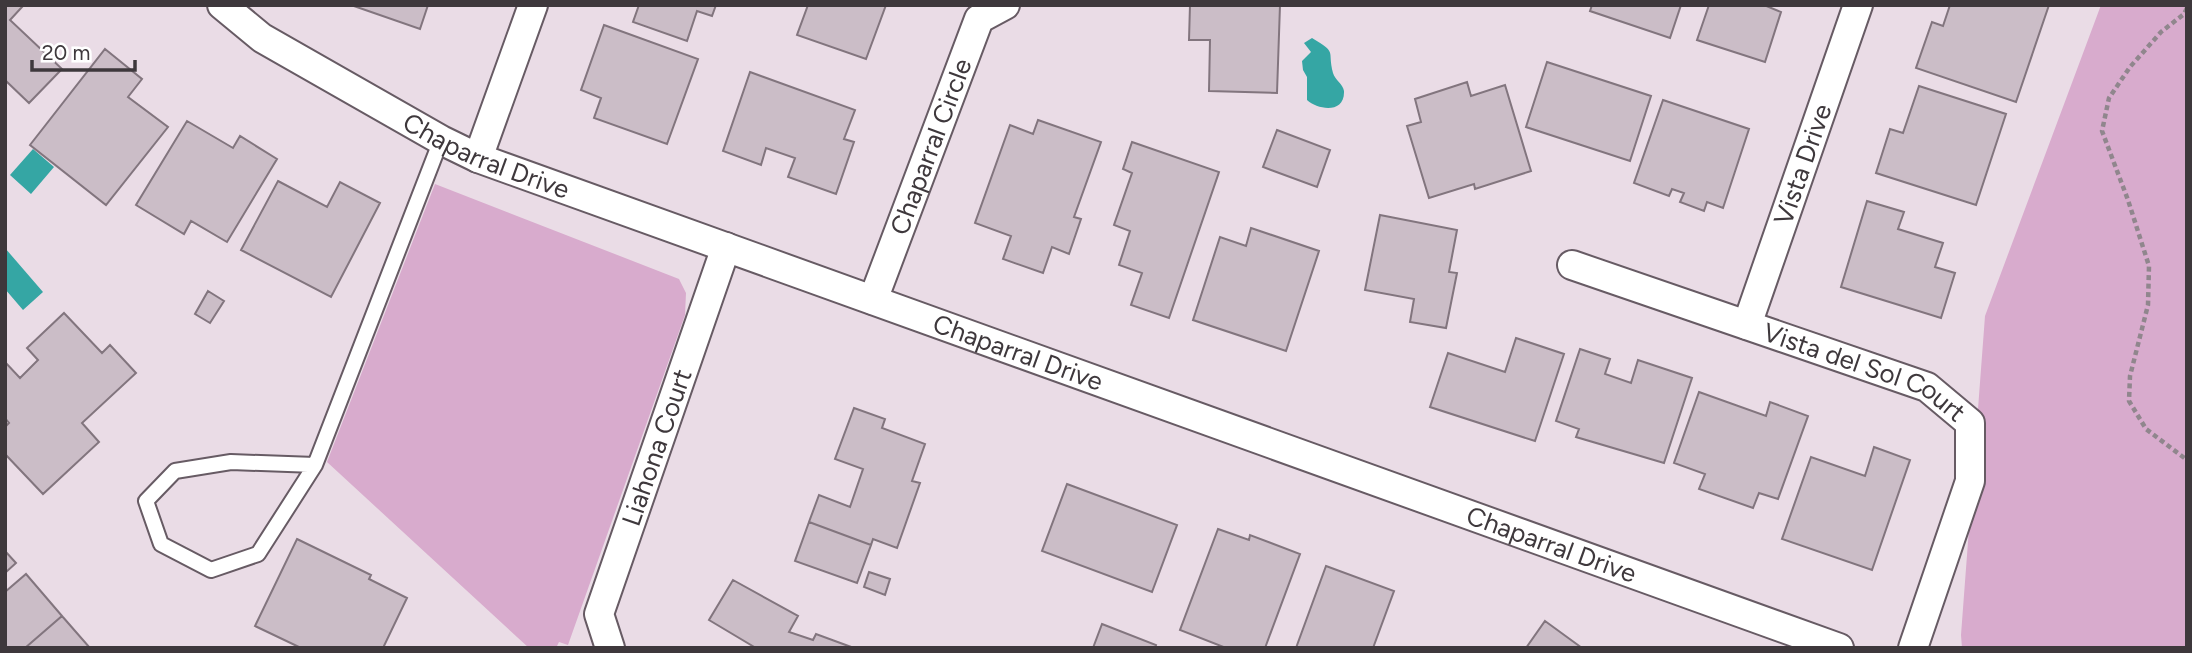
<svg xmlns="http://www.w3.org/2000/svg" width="2192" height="653" font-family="Figtree,sans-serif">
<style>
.green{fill:#d8abcd}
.water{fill:#35a6a4}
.building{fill:#cbbdc7;stroke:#82757e;stroke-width:2}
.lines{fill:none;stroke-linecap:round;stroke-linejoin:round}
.service-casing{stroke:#675b64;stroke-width:18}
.minor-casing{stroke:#675b64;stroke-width:32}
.path{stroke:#90868d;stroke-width:4.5;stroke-dasharray:5 3.5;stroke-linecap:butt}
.service{stroke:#fff;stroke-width:14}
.minor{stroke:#fff;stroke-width:28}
.labels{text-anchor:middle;stroke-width:5;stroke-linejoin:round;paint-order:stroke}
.street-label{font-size:26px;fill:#3e383c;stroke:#fff}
</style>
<rect width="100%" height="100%" fill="#eadce6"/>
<!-- green -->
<path class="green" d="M2101,5H2187V648H1962L1961,635L1985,316Z
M435,184L679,279L686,293L685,315L568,645L559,642L556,648H529L327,462Z"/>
<!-- water -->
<path class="water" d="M1312,38C1338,54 1327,49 1333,73C1335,80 1343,84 1344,91C1345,114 1318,110 1307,100V77L1303,70L1302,61L1311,52L1304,43Z
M33,149L54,167L31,194L10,175Z
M5,248L43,292L23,310L5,289Z"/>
<!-- building -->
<path class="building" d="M5,5H20L22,7L10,20L62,69L29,103L5,80Z
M351,5H428L420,29Z
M639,5H716L712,16L697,11L687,41L633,22Z
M808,5H886L866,59L797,35Z
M1190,5H1280L1277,93L1209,91L1210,40H1189Z
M1592,5H1681L1670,38L1590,11Z
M1709,5H1764L1781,12L1765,62L1697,40Z
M1950,5H2049L2016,102L1916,68L1932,22L1943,26Z
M604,25L698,59L667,144L594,118L601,98L581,90Z
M105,49L142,79L128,97L168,127L106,205L30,145Z
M1547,62L1651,96L1630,161L1526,127Z
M750,72L855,110L844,139L854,142L836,194L788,177L795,158L766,148L761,165L723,151Z
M1467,82L1471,96L1505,85L1531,171L1475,189L1474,184L1429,198L1407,126L1421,122L1415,99Z
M1919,86L2006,114L1976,205L1876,173L1890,129L1903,133Z
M1663,100L1749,129L1723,208L1707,202L1704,211L1680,202L1684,193L1672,189L1669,196L1634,183Z
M1038,120L1101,142L1074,217L1081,219L1069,254L1052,247L1043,273L1003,259L1011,236L975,223L1010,125L1033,134Z
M187,121L233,148L240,136L277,159L227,242L191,221L184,234L136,205Z
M1277,130L1330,150L1317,187L1263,167Z
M1132,142L1219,172L1169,318L1131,305L1142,273L1119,265L1130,231L1114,225L1132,173L1123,169Z
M278,181L327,207L340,182L380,203L331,297L241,250Z
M1867,201L1904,212L1898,229L1943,243L1935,267L1955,273L1941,318L1841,287Z
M1380,215L1457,230L1449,272L1457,273L1446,328L1410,322L1414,299L1365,290Z
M1251,228L1319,251L1286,351L1193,320L1220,237L1246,246Z
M208,291L224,301L210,323L195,314Z
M64,313L102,353L110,345L136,373L82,423L99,442L43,494L5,454V427L9,423L5,418V362L20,378L38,360L27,348Z
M1516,338L1564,354L1535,441L1430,407L1448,353L1505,372Z
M1580,349L1610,359L1605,374L1631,383L1638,360L1692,378L1664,463L1576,437L1579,429L1556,421Z
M1699,392L1766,416L1770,402L1808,416L1778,499L1759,493L1753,508L1699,489L1705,474L1674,463Z
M854,408L885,419L882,428L925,444L912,481L920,483L897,548L873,539L871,545L809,522L819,495L850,507L863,469L835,459Z
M1874,447L1910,460L1872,570L1782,539L1811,457L1865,476Z
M1067,484L1177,525L1152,592L1042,551Z
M809,522L871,545L857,583L795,561Z
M1218,529L1249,540L1250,535L1300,554L1265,648H1226L1180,630Z
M297,539L371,575L369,579L407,598L383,648H301L255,626Z
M5,551L16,563L5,573Z
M1326,566L1394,591L1373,648H1296Z
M869,572L890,579L885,595L864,587Z
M26,574L62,616L25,648H5V592Z
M733,580L798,616L789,632L813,640L816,634L854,648H756L709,620Z
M62,616L90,648H25Z
M1545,621L1582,648H1526Z
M1102,624L1156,645L1155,648H1093Z"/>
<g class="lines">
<!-- service casing -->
<g class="service-casing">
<path id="service" d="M315,465L231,462L175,471L146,501L161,544L211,570L258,554L315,465L441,140"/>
</g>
<!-- minor casing -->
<g class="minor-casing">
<g id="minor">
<path id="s1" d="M222,5L262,38L441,140L478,158L1839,648"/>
<path d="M478,158L533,5"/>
<path id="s2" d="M1572,265L1927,387L1970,423V481L1913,648"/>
<path id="s3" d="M873,300L979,19L1005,5"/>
<path id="s4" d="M1747,325L1858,5"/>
<path id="s5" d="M610,648L599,614L726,247"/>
</g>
</g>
<!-- path -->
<path class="path" d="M2187,8L2184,14L2161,32L2130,67L2109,98L2102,131L2128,200L2149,266L2148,305L2130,376L2129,401L2146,429L2187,460"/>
<!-- service -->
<use href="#service" class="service"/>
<!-- minor -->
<use href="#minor" class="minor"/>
</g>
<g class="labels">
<!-- street labels -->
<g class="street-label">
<text dy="9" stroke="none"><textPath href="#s3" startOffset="164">Chaparral Circle</textPath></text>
<text dy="9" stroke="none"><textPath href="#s1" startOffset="306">Chaparral Drive</textPath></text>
<text dy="9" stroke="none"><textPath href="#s4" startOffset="170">Vista Drive</textPath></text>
<text dy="9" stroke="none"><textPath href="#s1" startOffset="873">Chaparral Drive</textPath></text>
<text dy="9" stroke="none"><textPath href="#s2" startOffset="312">Vista del Sol Court</textPath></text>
<text dy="9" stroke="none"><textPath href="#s5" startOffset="212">Liahona Court</textPath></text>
<text dy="9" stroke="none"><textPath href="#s1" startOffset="1440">Chaparral Drive</textPath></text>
</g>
</g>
<!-- border -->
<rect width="2192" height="653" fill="none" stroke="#3e383c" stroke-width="14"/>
<!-- scale -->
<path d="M32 60v10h103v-10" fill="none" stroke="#3e383c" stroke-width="3.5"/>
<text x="42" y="60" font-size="21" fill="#3e383c" stroke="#ffffff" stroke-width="5" paint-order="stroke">20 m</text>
</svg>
